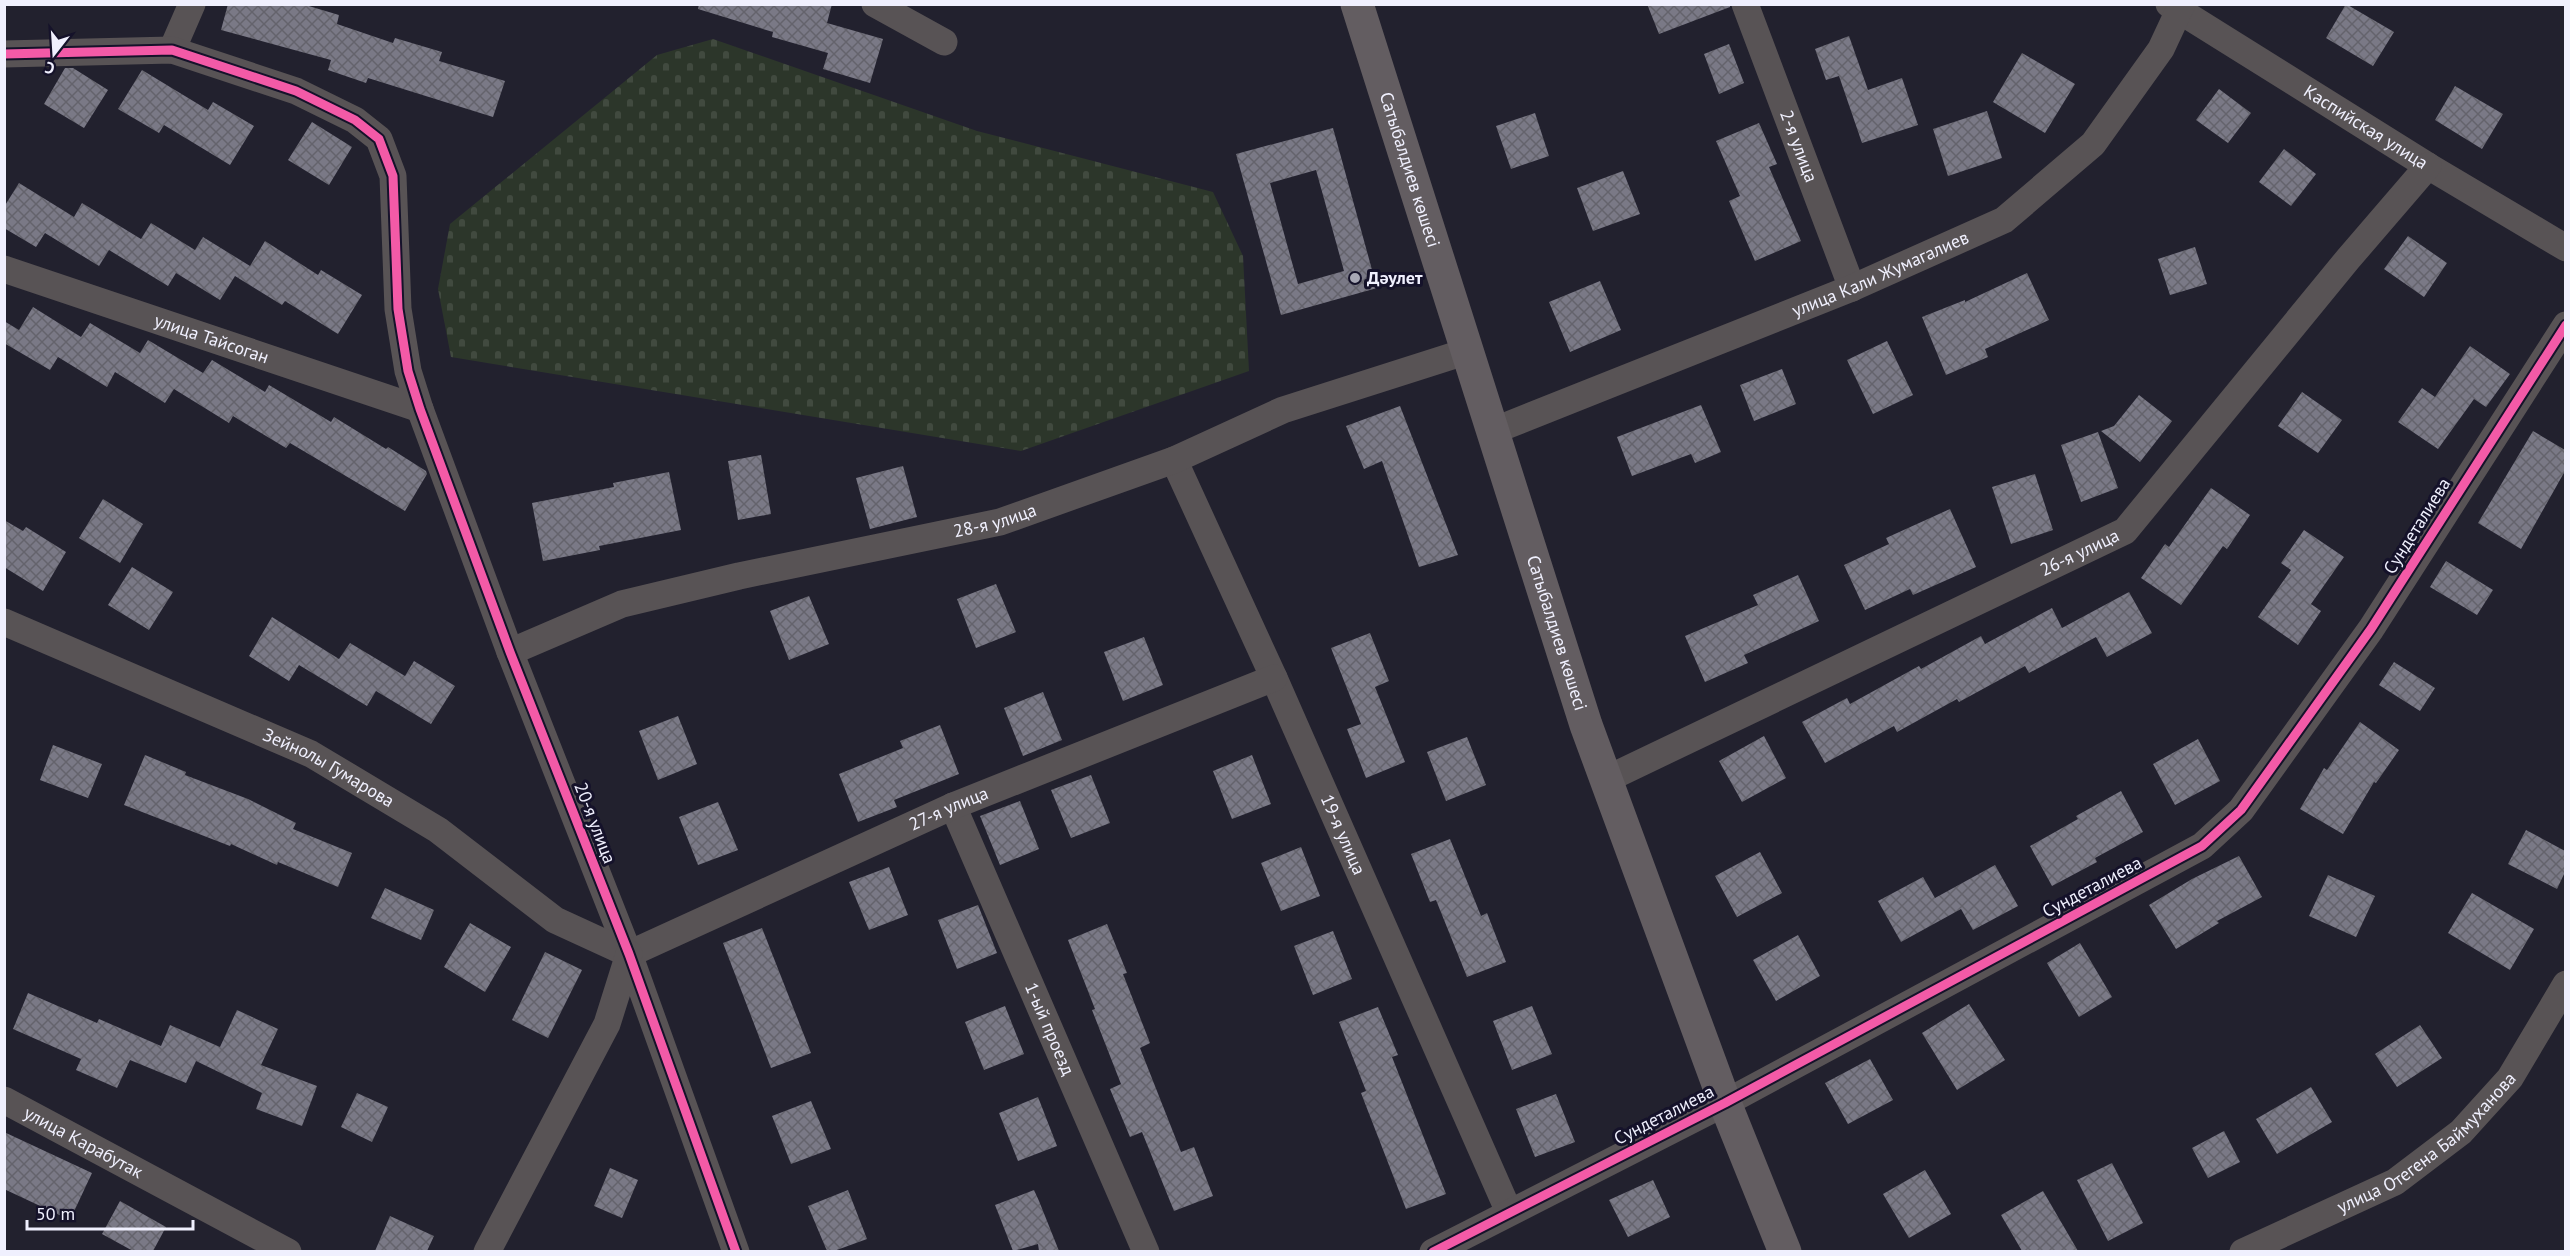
<svg xmlns="http://www.w3.org/2000/svg" width="2570" height="1256" font-family="'PT Sans',sans-serif">
<style>
.cemetery{fill:url(#cemetery-stones)}
.building{fill:url(#building-cross-hatch);fill-rule:evenodd}
.lines{fill:none;stroke-linecap:round;stroke-linejoin:round}
.street{stroke:#585355;stroke-width:27}
.primary{stroke:#635d61;stroke-width:33}
.cycleway-casing{stroke:#15122a;stroke-width:13}
.cycleway{stroke:#f35aa7;stroke-width:9}
.poi-dot{fill:#a8a8b5;stroke:#15122a;stroke-width:2}
.labels{text-anchor:middle;stroke-width:6;stroke-linejoin:round;paint-order:stroke}
.street-label{font-size:18px;fill:#f0f0fe;stroke:#15122a}
.poi-label{font-size:18px;font-weight:bold;fill:#f0f0fe;stroke:#15122a;text-anchor:start}
</style>
<defs>
<pattern id="cemetery-stones" width="16" height="16" patternUnits="userSpaceOnUse" patternTransform="scale(1.5)"><rect width="16" height="16" fill="#2c362a"/><path d="M2 7V4a2 2 0 0 1 4 0v3zM10 15v-3a2 2 0 0 1 4 0v3z" fill="#414a3f"/></pattern>
<pattern id="building-cross-hatch" width="8" height="8" patternUnits="userSpaceOnUse" patternTransform="scale(1.5)"><rect width="8" height="8" fill="#7a7986"/><path d="M0 0l8 8M0 8l8-8" fill="none" stroke="#64636c"/></pattern>
</defs>
<rect width="100%" height="100%" fill="#22212e"/>
<!-- cemetery -->
<path class="cemetery" d="M713,39L977,131L1213,192L1243,256L1249,371L1021,451L451,357L438,289L450,224L657,55Z"/>
<!-- building -->
<path class="building" d="M228,4H302L339,15L337,24L393,43L395,38L442,52L439,61L505,81L493,117L368,78L366,83L328,70L331,60L221,30Z
M699,4H832L827,23L883,39L870,83L823,69L828,53L772,37L773,32L698,9Z
M1647,4H1730V7L1659,34Z
M2346,4L2394,32L2373,66L2326,38Z
M1849,36L1868,90L1902,78L1918,125L1862,143L1839,76L1826,80L1815,49Z
M1729,44L1744,83L1719,94L1704,54Z
M2022,53L2075,84L2045,133L1993,102Z
M65,68H73L108,90L84,128L44,104Z
M142,70L208,110L213,102L254,126L230,165L164,125L159,133L118,109Z
M2455,86L2503,114L2482,149L2435,120Z
M2219,89L2251,113L2228,143L2196,120Z
M1987,111L2002,158L1948,176L1933,129Z
M1535,113L1549,156L1511,169L1496,126Z
M312,122L352,147L329,185L288,160Z
M1759,123L1777,164L1769,167L1801,241L1755,261L1729,201L1740,196L1716,141Z
M1333,128L1377,288L1281,315L1236,154ZM1316,170L1344,271L1298,284L1270,183Z
M2284,149L2316,174L2291,206L2259,182Z
M1623,171L1640,214L1593,231L1577,188Z
M19,183L74,217L82,203L141,239L151,223L195,250L203,237L250,266L265,241L318,275L321,270L362,295L338,334L285,301L282,305L235,276L220,300L176,273L168,286L109,250L99,266L45,233L36,247L4,228V207Z
M2408,236L2447,263L2424,297L2384,269Z
M2195,247L2207,284L2170,295L2158,259Z
M2027,273L2049,320L1985,349L1988,357L1946,375L1922,317L1965,300V302Z
M1600,281L1621,330L1570,352L1549,302Z
M33,307L81,337L90,323L140,353L148,340L203,373L212,360L265,392L269,385L331,422L334,417L386,449L388,447L426,471L427,474L405,511L290,443L286,448L233,416L229,423L174,389L165,403L115,372L107,387L58,357L50,370L4,343V321L19,330Z
M1887,341L1913,395L1873,414L1847,360Z
M2470,346L2510,374L2486,407L2474,399L2438,449L2398,422L2422,388L2435,397Z
M1782,369L1796,404L1754,421L1740,385Z
M2302,392L2342,420L2318,453L2278,426Z
M2139,395L2172,421L2140,462L2101,431L2114,426Z
M1701,405L1721,452L1695,463L1691,454L1632,476L1617,437Z
M1400,406L1458,555L1419,567L1382,461L1364,469L1346,426Z
M2533,431L2565,450V471L2521,549L2478,523Z
M2098,432L2118,488L2081,502L2061,445Z
M761,455L771,514L738,520L728,461Z
M903,466L917,517L870,529L856,478Z
M669,472L681,530L599,546L600,550L543,561L532,503L614,487L613,483Z
M2035,474L2053,530L2011,544L1992,487Z
M2211,488L2250,515L2227,549L2223,546L2181,605L2141,578L2165,544L2169,547Z
M103,499L143,524L120,563L79,538Z
M1950,509L1976,567L1913,595L1910,589L1865,610L1844,565L1889,544L1886,538Z
M4,520L23,531L26,527L66,552L43,591L4,567Z
M2304,530L2344,557L2311,604L2321,611L2298,645L2258,617L2291,570L2281,563Z
M2446,561L2493,590L2477,615L2430,587Z
M132,567L173,592L149,630L108,605Z
M1798,575L1819,621L1744,655L1748,663L1705,682L1685,636L1758,605L1753,595Z
M996,584L1016,632L976,648L957,599Z
M2129,592L2152,633L2107,657L2096,637L2029,673L2025,666L1959,702L1957,699L1897,732L1894,726L1825,763L1802,722L1847,698L1850,704L1919,666L1921,669L1981,636L1985,644L2052,608L2062,628Z
M809,596L829,644L789,660L770,611Z
M272,617L339,659L350,643L405,676L414,661L455,686L431,724L376,691L367,706L299,665L289,681L249,656Z
M1370,633L1389,681L1375,687L1405,762L1366,778L1347,729L1361,724L1331,648Z
M1144,637L1163,685L1123,701L1104,652Z
M2394,662L2435,688L2420,711L2379,685Z
M1043,692L1062,740L1023,756L1004,708Z
M678,716L697,764L658,780L639,731Z
M2360,722L2399,750L2376,783L2374,782L2343,834L2300,809L2324,768L2327,770Z
M940,725L959,774L894,800L897,807L858,822L839,774L903,748L900,741Z
M1764,736L1786,778L1742,802L1719,761Z
M1467,737L1486,785L1446,801L1427,752Z
M2198,739L2220,781L2175,805L2153,764Z
M53,745L102,764L88,798L40,780Z
M145,755L186,772L185,775L248,799L296,823L293,829L352,853L338,887L278,862L277,865L231,844L230,846L124,805Z
M1252,755L1271,804L1232,819L1213,771Z
M1091,775L1110,823L1071,838L1051,790Z
M2121,791L2143,832L2095,858L2097,862L2052,886L2030,846L2078,819L2076,816Z
M1020,801L1039,849L1000,865L980,816Z
M718,802L738,850L698,865L679,817Z
M2526,830L2565,851V872L2557,889L2508,864Z
M1450,839L1481,916L1487,913L1506,962L1467,977L1436,900L1430,902L1411,854Z
M1301,847L1320,896L1281,911L1261,863Z
M1760,852L1782,893L1737,917L1715,876Z
M2239,856L2262,897L2217,921L2219,923L2176,949L2149,905L2192,879Z
M1995,865L2018,906L1973,930L1961,909L1901,942L1878,901L1923,877L1935,898Z
M889,867L908,915L869,930L849,882Z
M2328,875L2375,896L2356,937L2309,916Z
M385,888L434,910L421,940L371,918Z
M2472,893L2534,929L2510,970L2448,933Z
M978,905L997,953L957,969L938,920Z
M470,923L511,947L485,992L444,967Z
M1107,924L1127,973L1123,974L1150,1043L1140,1048L1181,1152L1194,1147L1213,1196L1174,1211L1142,1132L1130,1137L1110,1089L1121,1084L1092,1010L1095,1009L1068,940Z
M762,928L811,1053L771,1068L723,943Z
M1333,931L1352,979L1313,995L1294,946Z
M1798,935L1820,976L1776,1001L1753,960Z
M2080,943L2112,997L2079,1017L2047,963Z
M545,952L582,970L548,1038L512,1020Z
M28,993L97,1023L99,1019L161,1046L170,1025L220,1047L237,1010L278,1029L261,1065L317,1086L302,1126L256,1109L262,1093L196,1061L186,1083L130,1060L117,1088L76,1070L81,1059L13,1029Z
M1969,1004L2005,1060L1957,1090L1922,1033Z
M1005,1006L1024,1054L984,1070L965,1022Z
M1532,1006L1552,1054L1512,1070L1493,1021Z
M1378,1007L1398,1055L1392,1057L1446,1194L1406,1209L1361,1093L1366,1091L1339,1022Z
M2420,1025L2442,1058L2397,1087L2375,1054Z
M1870,1059L1893,1100L1848,1124L1825,1083Z
M2311,1087L2332,1122L2277,1154L2256,1119Z
M357,1093L388,1107L372,1142L341,1127Z
M1556,1094L1575,1142L1535,1157L1516,1109Z
M1038,1097L1057,1146L1018,1161L999,1113Z
M811,1101L831,1149L791,1164L772,1116Z
M2224,1131L2240,1162L2208,1178L2192,1148Z
M4,1132L92,1173L70,1220L4,1189Z
M2112,1163L2143,1223L2108,1241L2077,1180Z
M610,1168L638,1180L622,1218L594,1206Z
M1925,1170L1951,1214L1909,1238L1883,1194Z
M1653,1180L1670,1217L1628,1237L1609,1200Z
M848,1190L867,1239L834,1251H827L808,1206Z
M1034,1190L1039,1201L1059,1251H1039L1038,1244L1013,1251L995,1205Z
M2043,1191L2078,1251H2022L2001,1215Z
M120,1201L166,1227L153,1251H133L102,1234Z
M390,1216L434,1236L427,1251H375Z"/>
<g class="lines">
<!-- street -->
<g class="street">
<path d="M875,4L944,42"/>
<path id="s1" d="M1745,4L1852,288"/>
<path id="s2" d="M2169,4L2428,166L2566,248"/>
<path d="M172,50L192,4"/>
<path d="M4,54L172,50L296,91L355,120L379,139L393,176L398,309L408,371L420,409L510,652L629,954L736,1252"/>
<path id="s3" d="M4,269L420,409"/>
<path id="s4" d="M1493,431L1852,288L2004,220L2093,144L2161,49L2182,4"/>
<path id="s5" d="M1174,460L1274,678L1509,1212"/>
<path id="s6" d="M4,622L311,754L438,830L555,920L629,954"/>
<path id="s7" d="M510,652L622,604L739,576L1000,522L1174,460L1283,410L1468,351"/>
<path id="s8" d="M1607,779L2125,531L2348,259L2428,166"/>
<path id="s9" d="M953,806L1146,1252"/>
<path id="s10" d="M629,954L953,806L1274,678"/>
<path id="s11" d="M4,1100L288,1252"/>
<path d="M487,1252L607,1024L629,954"/>
<path d="M1433,1252L1725,1103L2202,846L2241,810L2371,629L2566,325"/>
<path id="s12" d="M2243,1252L2395,1182L2461,1132L2510,1078L2566,984"/>
</g>
<!-- primary -->
<path class="primary" id="s13" d="M1357,4L1586,725L1725,1103L1785,1252"/>
<!-- cycleway casing -->
<g class="cycleway-casing">
<path id="cycleway" d="M4,54L172,50L296,91L355,120L379,139L393,176L398,309L408,371L420,409L510,652L629,954L736,1252
M1433,1252L1725,1103L2202,846L2241,810L2371,629L2566,325"/>
</g>
<!-- cycleway -->
<use href="#cycleway" class="cycleway"/>
</g>
<!-- markers -->
<circle class="poi-dot" cx="1355" cy="278" r="6"/>
<g class="labels">
<!-- street labels -->
<g class="street-label">
<text dy="6" stroke="none"><textPath href="#s2" startOffset="232">Каспийская улица</textPath></text>
<text dy="6" stroke="none"><textPath href="#s1" startOffset="152">2-я улица</textPath></text>
<text dy="6" stroke="none"><textPath href="#s13" startOffset="174">Сатыбалдиев көшесі</textPath></text>
<text dy="6" stroke="none"><textPath href="#s4" startOffset="418">улица Кали Жумагалиев</textPath></text>
<text dy="6" stroke="none"><textPath href="#s3" startOffset="219">улица Тайсоган</textPath></text>
<text dy="6" stroke="none"><textPath href="#s7" startOffset="504">28-я улица</textPath></text>
<text transform="translate(2417 526) rotate(-58)" y="6">Сундеталиева</text>
<text dy="6" stroke="none"><textPath href="#s8" startOffset="524">26-я улица</textPath></text>
<text dy="6" stroke="none"><textPath href="#s13" startOffset="660">Сатыбалдиев көшесі</textPath></text>
<text dy="6" stroke="none"><textPath href="#s6" startOffset="356">Зейнолы Гумарова</textPath></text>
<text dy="6" stroke="none"><textPath href="#s10" startOffset="351">27-я улица</textPath></text>
<text transform="translate(595 823) rotate(69)" y="6">20-я улица</text>
<text dy="6" stroke="none"><textPath href="#s5" startOffset="411">19-я улица</textPath></text>
<text transform="translate(2092 887) rotate(-28)" y="6">Сундеталиева</text>
<text dy="6" stroke="none"><textPath href="#s9" startOffset="243">1-ый проезд</textPath></text>
<text transform="translate(1664 1115) rotate(-27)" y="6">Сундеталиева</text>
<text dy="6" stroke="none"><textPath href="#s12" startOffset="216">улица Отегена Баймуханова</textPath></text>
<text dy="6" stroke="none"><textPath href="#s11" startOffset="90">улица Карабутак</textPath></text>
</g>
<!-- poi labels -->
<g class="poi-label">
<text x="1367" y="284">Дәулет</text>
</g>
</g>
<!-- border -->
<rect width="2570" height="1256" fill="none" stroke="#f0f0fe" stroke-width="12"/>
<!-- north arrow -->
<g transform="translate(54 54) rotate(197)" stroke="#15122a" stroke-width="4.5" paint-order="stroke">
<path d="M0-4.5L10 22L0 15L-10 22Z" fill="#f0f0fe"/>
<text y="-9" font-size="16" font-weight="bold" text-anchor="middle" fill="#f0f0fe">С</text>
</g>
<!-- scale -->
<path d="M27 1220v9h166v-9" fill="none" stroke="#f0f0fe" stroke-width="3"/>
<text x="36" y="1220" font-size="18" fill="#f0f0fe" stroke="#15122a" stroke-width="4.5" paint-order="stroke">50 m</text>
</svg>
